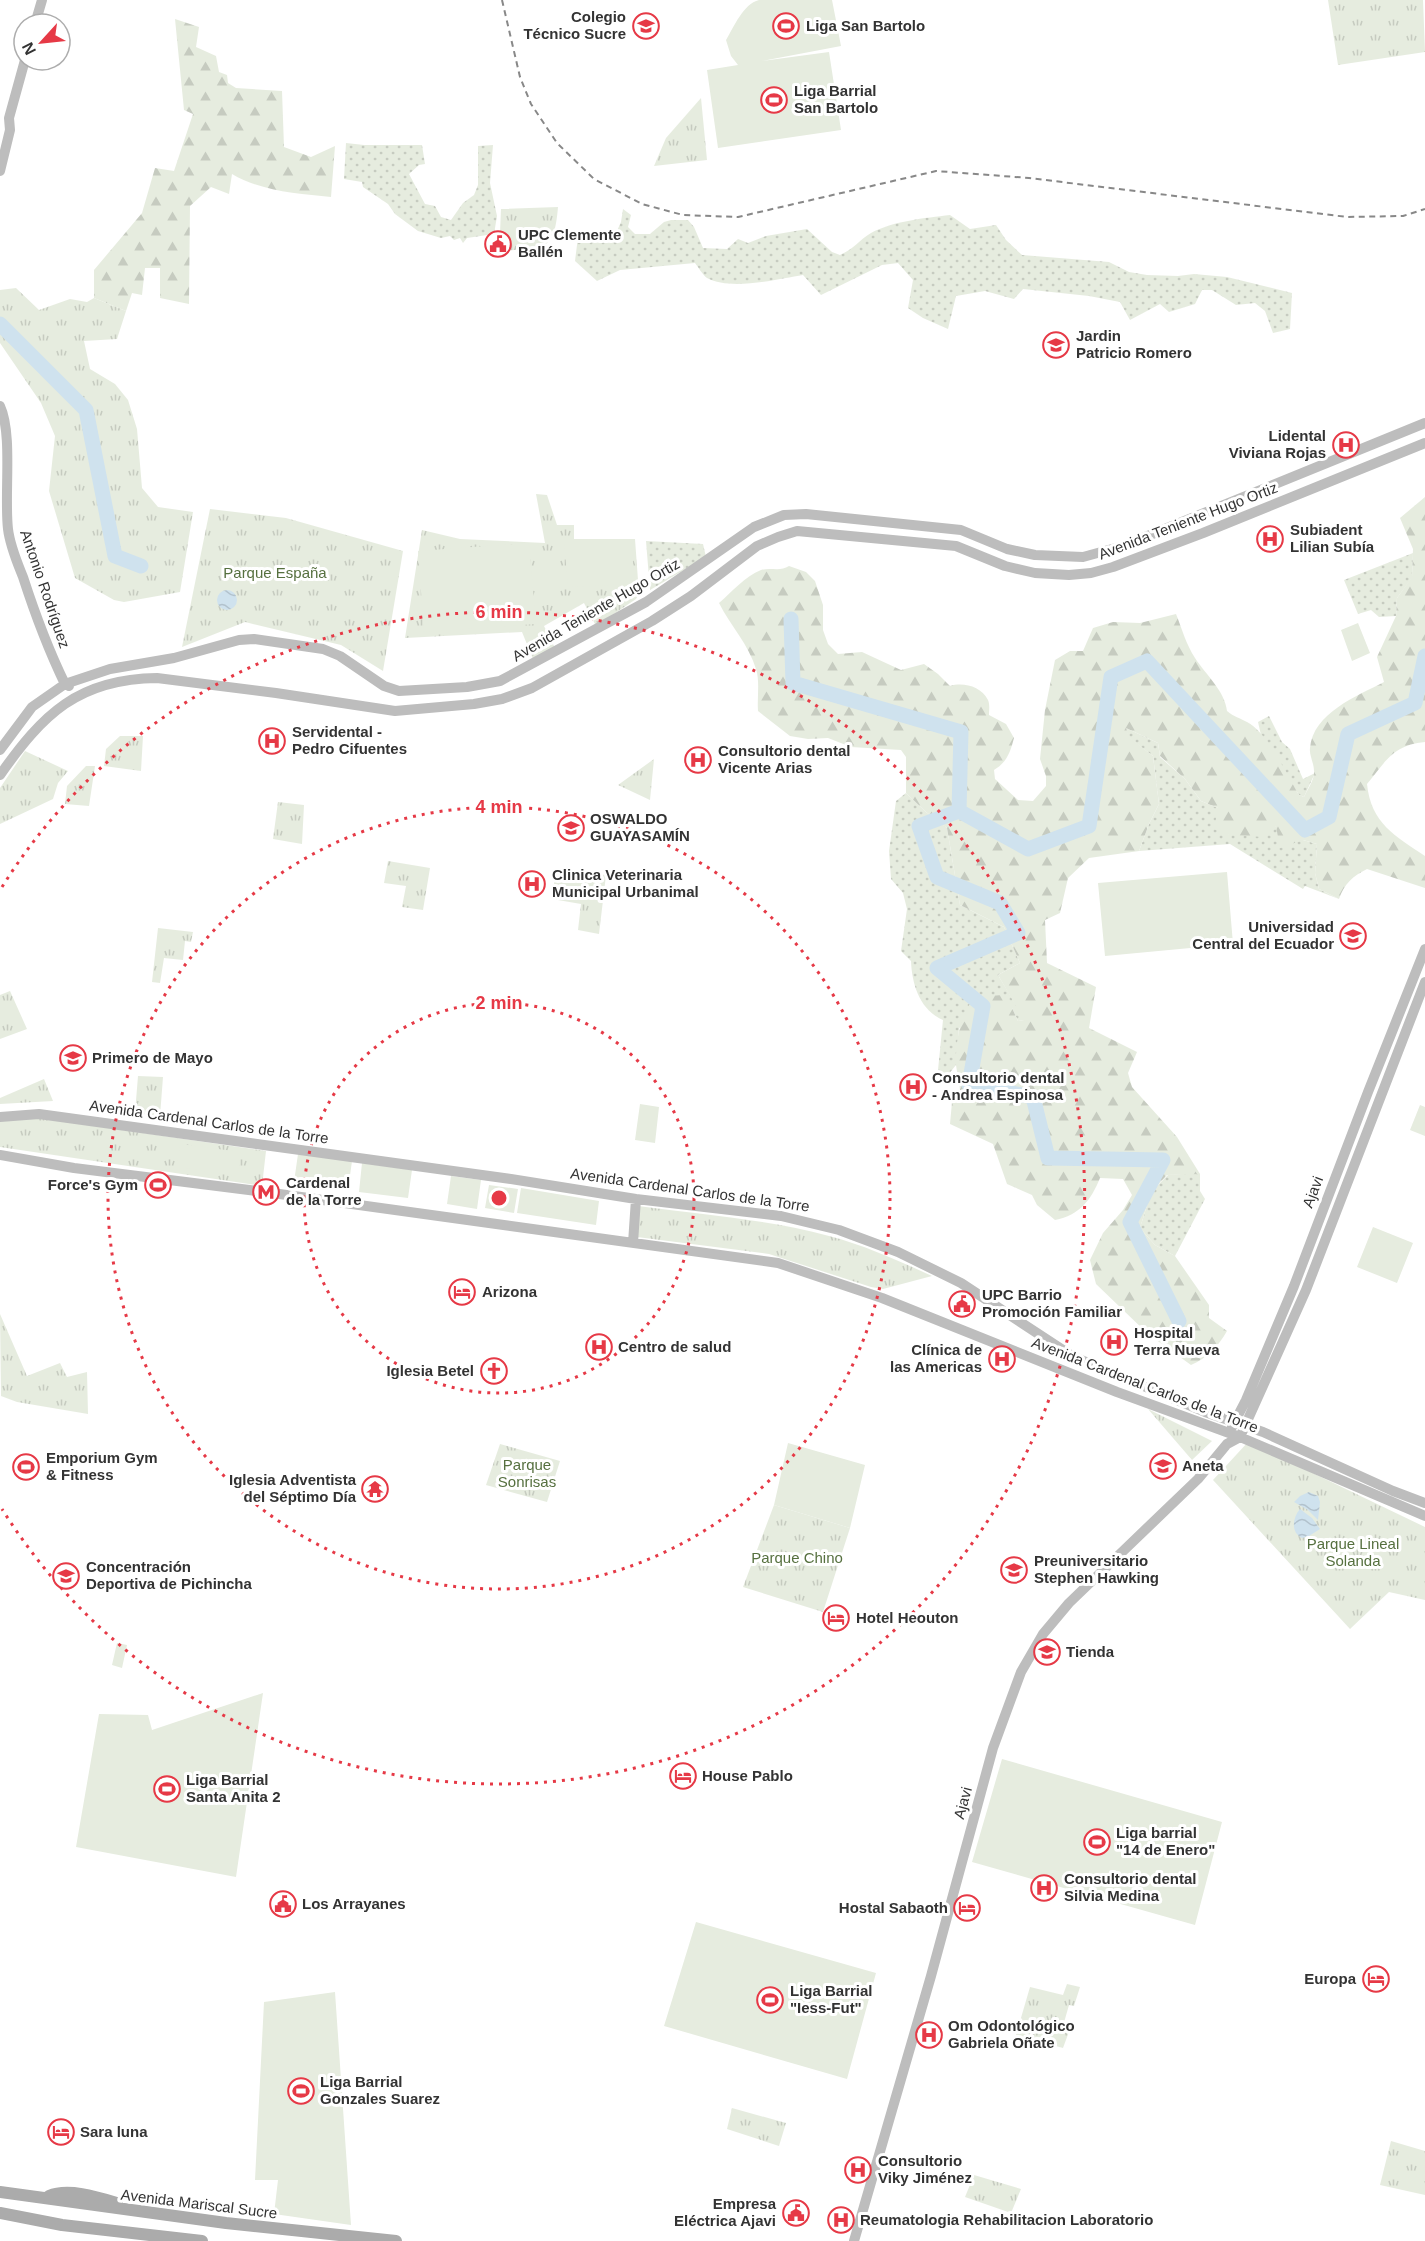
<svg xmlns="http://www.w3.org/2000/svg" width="1425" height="2241" font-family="Arial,sans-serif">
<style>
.grass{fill:url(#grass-dots)}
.forest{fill:url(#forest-firs)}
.park{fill:url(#park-tufts)}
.pitch{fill:#e6ecdf}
.water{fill:url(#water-waves)}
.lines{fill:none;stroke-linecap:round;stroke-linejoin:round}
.river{stroke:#cfe2ee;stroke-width:15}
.secondary{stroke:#bdbdbd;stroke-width:10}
.primary{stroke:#ababab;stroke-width:12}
.rail{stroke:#888;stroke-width:2;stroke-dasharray:6 4.5;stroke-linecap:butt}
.ring{fill:none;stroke:#e63946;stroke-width:3;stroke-dasharray:3 6}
.labels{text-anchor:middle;stroke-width:6;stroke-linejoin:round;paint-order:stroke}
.poi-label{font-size:15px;font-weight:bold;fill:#333;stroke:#fff;text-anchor:start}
.street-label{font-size:15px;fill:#333;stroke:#fff}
.park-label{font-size:15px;fill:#56703f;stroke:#fff}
.centre{fill:#e63946;stroke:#fff;stroke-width:3}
.ring-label{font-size:18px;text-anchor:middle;font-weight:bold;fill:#e63946;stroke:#fff;stroke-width:6;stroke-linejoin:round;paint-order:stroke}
</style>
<defs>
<pattern id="grass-dots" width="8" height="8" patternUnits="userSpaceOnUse" patternTransform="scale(1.5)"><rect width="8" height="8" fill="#e6ecdf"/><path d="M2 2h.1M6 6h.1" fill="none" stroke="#c6cbc0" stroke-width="1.8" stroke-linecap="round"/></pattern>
<pattern id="forest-firs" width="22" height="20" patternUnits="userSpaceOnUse" patternTransform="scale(1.5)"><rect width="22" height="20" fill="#e6ecdf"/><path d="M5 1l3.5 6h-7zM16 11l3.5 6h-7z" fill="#c6cbc0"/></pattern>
<pattern id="park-tufts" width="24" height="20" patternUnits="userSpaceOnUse" patternTransform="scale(1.5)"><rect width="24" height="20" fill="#e6ecdf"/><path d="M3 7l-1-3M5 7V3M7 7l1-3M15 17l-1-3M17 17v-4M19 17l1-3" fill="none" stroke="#c6cbc0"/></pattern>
<pattern id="water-waves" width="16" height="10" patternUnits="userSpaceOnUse" patternTransform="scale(1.5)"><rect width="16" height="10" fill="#cfe2ee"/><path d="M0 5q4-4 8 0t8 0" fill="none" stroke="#b2c2cd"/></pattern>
</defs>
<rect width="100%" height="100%" fill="#fff"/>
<!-- grass -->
<path class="grass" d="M346,143L364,145H422L425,164L419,165L409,174L425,204L435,206L441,217L451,220L463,203L474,195L478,185V146L493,145L490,183L497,216L494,234L467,238L463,243L460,238L454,240L450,236L441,238L418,231L395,214L388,204L363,187L362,182L344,179Z
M623,209L631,215L628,227L635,234H650L664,222L671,220H688L694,227L703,248L727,249L738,239L748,243L766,236L807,229L832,252L840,255C854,249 859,240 871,233C893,221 925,218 950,215L970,229L996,225L1006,240L1022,255L1109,262L1129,272L1147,275L1178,276L1194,274L1227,277L1292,293L1290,329L1273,333L1265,311L1255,303L1236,305L1212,290H1202L1195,304L1169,312L1160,304L1130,320L1120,302L1089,296L1023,289L1014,299L985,291L956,296L948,329L923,318L908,308L913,280L898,263L882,265L821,295L803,275C778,279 731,291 707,278C703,275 698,267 695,263L620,270L597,281L575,261L578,237L599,239L616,233L621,222Z
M646,541L703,544L706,557L650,590Z
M1413,553L1412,578L1397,598L1396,616L1379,617L1371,610L1358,614L1344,580Z
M1269,716L1282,742L1290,749L1303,779L1315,773L1304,797L1299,795L1261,735L1258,722Z
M1126,728L1158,743L1160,757L1185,779L1201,801L1218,808L1229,835H1246L1276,826L1303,840L1317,844L1315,873L1319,889L1339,899L1305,886L1303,889L1230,844L1139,851L1149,824L1159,804L1153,756L1128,737Z
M906,793L926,812L947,828L960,905L1004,927L1020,963L998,975L1025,1020L1018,1021L1012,1008L959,1028L956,1065L944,1080H937L943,1020C920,1010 912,985 911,961L901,951L907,909L903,893L891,879L889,851L896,801Z
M1195,1173L1200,1174V1191L1205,1199L1175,1256L1155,1245L1140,1228L1151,1192L1168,1175Z"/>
<!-- forest -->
<path class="forest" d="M175,19L199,27L196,47L216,56L219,72L227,75L228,83L236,88L282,91L284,147L311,157L335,146L331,197C298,194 260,191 232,174L229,194L211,187L190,206L189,304L160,298V268H145L142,295L132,293L126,311L94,298V270L142,213L155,168L174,171L193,114L184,110Z
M1425,497V742C1393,745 1386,761 1367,784C1371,823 1395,836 1425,856V888L1367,869C1353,876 1344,884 1339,899L1319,889L1315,873L1317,844L1303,840L1280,848L1276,826L1264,837L1229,835L1214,829L1218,808L1201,801L1185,779L1160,756L1158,743L1126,728L1129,737L1153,756L1159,804L1149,824L1139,851L1089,858L1068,878L1060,913L1045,920L1047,963L1096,987L1089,1028L1137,1052L1128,1073L1132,1087L1177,1137L1200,1174L1167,1175L1151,1192L1140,1228L1155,1245L1175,1256L1209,1305V1318L1227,1331C1218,1347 1207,1358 1191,1365L1148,1334L1096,1284L1090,1260L1103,1233L1123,1210L1132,1195L1123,1179L1100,1178C1091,1200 1080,1215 1055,1220L1037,1205L1032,1195L1007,1184L993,1144L950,1124L952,1102L960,1092C960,1083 957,1074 956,1065C955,1047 960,1004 979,997C986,995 995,996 1002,995L1012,1008L1018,1021L1024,1020L998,975L1020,963L1004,927L960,905L947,828L926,812L906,793V757L901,750L851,747L828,738L808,739L790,736L758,711C757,698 760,681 756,669C749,645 730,625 719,603C732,592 745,576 761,570C771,567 780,572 789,566L806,572L815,581L823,605V630L828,644L838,654L862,652L901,670L924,664L938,674L950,686C963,682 981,686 988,700C990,704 989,711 989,715L1006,724L1014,738C1010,753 1007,762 994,770L995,779L1018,800L1033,801L1046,786V776L1040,759L1045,710L1055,660L1070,651H1083L1093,628L1113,622L1140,623L1176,614C1182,629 1186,644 1195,658C1206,675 1225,691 1227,711C1234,717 1240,718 1247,722C1269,734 1286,774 1299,795L1304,797C1307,790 1315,779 1314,771C1314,763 1309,755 1310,748C1313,713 1357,696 1384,682L1377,657L1396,616L1397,598L1412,577L1413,549L1400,518Z"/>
<!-- park -->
<path class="park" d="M1328,0H1423L1425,52L1338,65Z
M701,98L707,160L654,166L666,138Z
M558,207C554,253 545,247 503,251L500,233L501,209Z
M16,288L39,310L70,299L87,302L94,298L126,311L117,339L84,341L90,369L115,384L128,400L137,429L142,488L158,507L193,512L180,592L124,602L114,600L75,578L49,491L55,436L41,403L0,343V290Z
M536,494L547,495L557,525H574V539H635L639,594L636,599L596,626L584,603L544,626L555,648L533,659L522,632L405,638L422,530L460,539L545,543Z
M210,509L286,518L403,551L383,671L341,645L245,622L182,647Z
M120,736H143L141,771L104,766L106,749Z
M25,751L68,771L58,783L53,799L0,824V788Z
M654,759L650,800L618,785Z
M86,766H95L89,806L65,804L67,786Z
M278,802L304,805L302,844L273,839Z
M388,861L430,868L423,910L402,907L406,886L384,883Z
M556,869L606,875L599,934L578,930L581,904L552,899Z
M158,928L193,932L191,942L185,941L183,960L164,958L160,983L152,982Z
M10,991L27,1029L0,1039V995Z
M138,1076L163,1077L160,1116L135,1113Z
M44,1079L53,1101L0,1104V1098Z
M16,1119H47L266,1151L262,1186L0,1147V1121Z
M638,1206C702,1215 767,1219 829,1236C864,1245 899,1261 932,1276L883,1289L871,1287L769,1254L637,1237Z
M0,1314L27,1376L60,1363L67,1377L87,1372L88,1414L17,1402L1,1396Z
M1148,1409L1212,1441L1192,1460Z
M1248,1442L1425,1527V1600L1389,1592L1350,1629L1213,1480Z
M500,1444L560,1461L547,1502L486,1485Z
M774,1505L850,1528L823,1612L743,1587Z
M1067,1984L1080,1987L1074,2006L1069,2005L1063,2026L1070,2029L1063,2048L1016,2035L1030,1987L1063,1995Z
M732,2108L786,2123L779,2146L727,2129Z
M1391,2141L1425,2151V2195L1380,2185Z
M974,2175L1021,2189L1011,2213L965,2197Z"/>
<!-- pitch -->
<path class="pitch" d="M759,0H832L841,46L762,61L829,52L841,130L718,148L707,70L738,65L731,56L726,40C734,27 743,4 759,0Z
M564,541H631L635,584L568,587Z
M529,543L536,624L424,632L418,551Z
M559,571L561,605H543L540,572Z
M1358,623L1370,653L1352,661L1341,630Z
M1227,872L1233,944L1105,956L1098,883Z
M640,1104L659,1107L655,1143L635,1140Z
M1420,1105L1425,1107V1136L1410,1130Z
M180,1144L241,1152L238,1176L177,1167Z
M298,1154L352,1161L348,1190L294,1182Z
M362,1163L412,1170L408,1198L359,1192Z
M451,1176L481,1180L477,1209L447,1204Z
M489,1185L518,1189L514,1213L485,1208Z
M521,1188L599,1201L596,1225L517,1213Z
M1373,1227L1413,1243L1397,1283L1357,1267Z
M788,1443L865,1465L850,1528L774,1505Z
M117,1643L127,1645L122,1668L112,1665Z
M263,1693L236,1877L76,1847L99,1714L148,1715L152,1730Z
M1002,1759L1222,1822L1195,1925L972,1862Z
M696,1922L876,1973L847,2079L664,2026Z
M335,1992L351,2225L274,2214L278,2180H255L264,2002Z"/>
<!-- water -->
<path class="water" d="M217 600a10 10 0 1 1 20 0a10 10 0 1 1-20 0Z
M1309,1492L1318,1496L1320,1502L1318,1520L1308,1510L1294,1502L1300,1496Z
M1300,1509L1312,1518L1320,1529L1309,1536L1302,1538C1291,1533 1292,1518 1300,1509Z"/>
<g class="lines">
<!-- river -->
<path class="river" d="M0,324L86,410L115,556L141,566
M791,619L793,683L961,732L959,811
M959,811L919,826L937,877L1000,903L1018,933L937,968L983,1006L969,1085L1033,1097L1048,1158L1163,1160L1130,1222L1179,1321
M959,811L1028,849L1089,826L1111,677L1147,661L1305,830L1329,817L1348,734L1415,703L1425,656"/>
<!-- secondary -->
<path class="secondary" d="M35,24L42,0
M0,171L10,130L9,118L25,60
M0,406C13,434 4,495 8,529C10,546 17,562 23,577C35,614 48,649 65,684L69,686
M0,750L32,707L65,684L110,669L174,658L239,640L254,639L323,649L340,656L384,686L399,691L467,687L500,681L646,602L754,527L784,515L806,514L961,530L1007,549L1035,555L1083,557L1123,546L1425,423
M0,775C43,714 78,679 157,678L276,693L395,711L474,704L502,699L532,688L652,621L691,596L757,546L778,537L797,531L956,546L1005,566L1035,573L1069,575L1091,573L1113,567L1203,533L1425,443
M0,1117L39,1114L511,1179L636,1199L781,1216L839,1230L898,1252L961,1283L1072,1356L1205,1412L1263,1432L1393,1491L1425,1503
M0,1155L74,1168L265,1192L778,1263L882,1298L1117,1392L1240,1437L1425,1516
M633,1243L636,1199
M1232,1427L1246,1400L1294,1286L1368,1092L1425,949
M854,2241L931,1976L993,1748L1021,1672L1043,1634L1069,1603L1198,1479L1227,1444L1240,1437L1306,1290L1425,982"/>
<!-- primary -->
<path class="primary" d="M0,2192L226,2223L396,2241
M49,2196C68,2188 97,2197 117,2203
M0,2213L62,2225L202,2241"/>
<!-- rail -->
<path class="rail" d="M502,0L520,77L531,104L557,143L594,179L642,204L683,215L738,217L936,171L1029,178L1347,217L1403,216L1425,209"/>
</g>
<!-- distance rings -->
<g class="ring">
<circle cx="499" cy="1198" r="195"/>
<circle cx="499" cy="1198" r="391"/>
<path d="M2 887A586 586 0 1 1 2 1509"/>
</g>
<!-- icons -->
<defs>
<g id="school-ring" transform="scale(1.35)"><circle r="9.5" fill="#fff" stroke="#e63946" stroke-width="1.5"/><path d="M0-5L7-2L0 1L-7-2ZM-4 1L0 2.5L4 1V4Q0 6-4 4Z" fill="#e63946"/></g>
<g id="stadium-ring" transform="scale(1.35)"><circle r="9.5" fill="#fff" stroke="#e63946" stroke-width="1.5"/><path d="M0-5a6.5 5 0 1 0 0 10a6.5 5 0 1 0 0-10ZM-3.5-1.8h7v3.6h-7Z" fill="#e63946"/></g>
<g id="civic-ring" transform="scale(1.35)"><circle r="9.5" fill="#fff" stroke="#e63946" stroke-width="1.5"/><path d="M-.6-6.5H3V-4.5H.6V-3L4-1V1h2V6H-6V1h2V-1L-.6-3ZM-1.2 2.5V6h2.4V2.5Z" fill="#e63946"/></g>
<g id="hospital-ring" transform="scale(1.35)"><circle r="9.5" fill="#fff" stroke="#e63946" stroke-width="1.5"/><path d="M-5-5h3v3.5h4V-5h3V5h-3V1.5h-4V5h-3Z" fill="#e63946"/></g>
<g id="university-ring" transform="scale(1.35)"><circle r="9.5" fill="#fff" stroke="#e63946" stroke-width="1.5"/><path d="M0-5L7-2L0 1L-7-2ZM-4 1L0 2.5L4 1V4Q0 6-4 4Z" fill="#e63946"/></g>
<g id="metro-ring" transform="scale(1.35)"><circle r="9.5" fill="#fff" stroke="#e63946" stroke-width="1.5"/><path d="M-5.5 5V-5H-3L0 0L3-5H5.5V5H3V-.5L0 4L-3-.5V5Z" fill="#e63946"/></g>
<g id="hotel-ring" transform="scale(1.35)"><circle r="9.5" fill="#fff" stroke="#e63946" stroke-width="1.5"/><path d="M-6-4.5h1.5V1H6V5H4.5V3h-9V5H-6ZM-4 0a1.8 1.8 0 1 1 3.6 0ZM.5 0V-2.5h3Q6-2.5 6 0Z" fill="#e63946"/></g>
<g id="church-ring" transform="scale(1.35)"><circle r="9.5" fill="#fff" stroke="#e63946" stroke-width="1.5"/><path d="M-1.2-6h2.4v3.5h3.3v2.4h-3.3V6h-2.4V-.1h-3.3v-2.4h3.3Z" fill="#e63946"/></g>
<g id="temple-ring" transform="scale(1.35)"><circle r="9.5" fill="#fff" stroke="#e63946" stroke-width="1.5"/><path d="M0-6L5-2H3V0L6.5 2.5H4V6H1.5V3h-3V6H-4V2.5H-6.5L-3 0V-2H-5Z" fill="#e63946"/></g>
</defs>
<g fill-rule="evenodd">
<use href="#school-ring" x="646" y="26"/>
<use href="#stadium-ring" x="786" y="26"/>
<use href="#stadium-ring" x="774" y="100"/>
<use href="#civic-ring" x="498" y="244"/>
<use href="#school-ring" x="1056" y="345"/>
<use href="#hospital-ring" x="1346" y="445"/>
<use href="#hospital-ring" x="1270" y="539"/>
<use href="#hospital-ring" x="272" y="741"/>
<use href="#hospital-ring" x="698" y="760"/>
<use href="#school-ring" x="571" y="828"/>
<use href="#hospital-ring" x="532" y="884"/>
<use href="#university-ring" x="1353" y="936"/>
<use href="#school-ring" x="73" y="1058"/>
<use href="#hospital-ring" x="913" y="1087"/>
<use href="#stadium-ring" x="158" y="1185"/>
<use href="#metro-ring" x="266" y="1192"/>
<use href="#hotel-ring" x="462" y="1292"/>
<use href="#civic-ring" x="962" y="1304"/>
<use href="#hospital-ring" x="1114" y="1342"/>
<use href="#hospital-ring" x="599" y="1347"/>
<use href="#hospital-ring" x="1002" y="1359"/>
<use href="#church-ring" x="494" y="1371"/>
<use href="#school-ring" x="1163" y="1466"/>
<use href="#stadium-ring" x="26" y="1467"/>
<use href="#temple-ring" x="375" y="1489"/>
<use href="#school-ring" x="1014" y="1570"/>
<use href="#school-ring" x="66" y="1576"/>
<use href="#hotel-ring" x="836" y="1618"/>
<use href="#school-ring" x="1047" y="1652"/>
<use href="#hotel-ring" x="683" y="1776"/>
<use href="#stadium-ring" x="167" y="1789"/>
<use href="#stadium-ring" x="1097" y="1842"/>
<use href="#hospital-ring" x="1044" y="1888"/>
<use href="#civic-ring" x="283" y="1904"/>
<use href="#hotel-ring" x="967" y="1908"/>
<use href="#hotel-ring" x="1376" y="1979"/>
<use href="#stadium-ring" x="770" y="2000"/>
<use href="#hospital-ring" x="929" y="2035"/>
<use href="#stadium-ring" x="301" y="2091"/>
<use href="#hotel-ring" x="61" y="2132"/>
<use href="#hospital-ring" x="858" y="2170"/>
<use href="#civic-ring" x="796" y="2213"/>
<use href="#hospital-ring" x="841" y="2220"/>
</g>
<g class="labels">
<!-- poi labels -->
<g class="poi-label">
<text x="626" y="22" text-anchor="end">Colegio<tspan x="626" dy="17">Técnico Sucre</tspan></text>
<text x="806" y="31">Liga San Bartolo</text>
<text x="794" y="96">Liga Barrial<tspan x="794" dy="17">San Bartolo</tspan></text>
<text x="518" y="240">UPC Clemente<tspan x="518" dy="17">Ballén</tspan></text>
<text x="1076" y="341">Jardin<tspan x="1076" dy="17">Patricio Romero</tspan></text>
<text x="1326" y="441" text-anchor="end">Lidental<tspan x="1326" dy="17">Viviana Rojas</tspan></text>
<text x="1290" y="535">Subiadent<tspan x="1290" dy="17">Lilian Subía</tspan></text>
<text x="292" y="737">Servidental -<tspan x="292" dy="17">Pedro Cifuentes</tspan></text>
<text x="718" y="756">Consultorio dental<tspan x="718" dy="17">Vicente Arias</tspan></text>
<text x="590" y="824">OSWALDO<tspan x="590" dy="17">GUAYASAMÍN</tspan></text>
<text x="552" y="880">Clinica Veterinaria<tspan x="552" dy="17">Municipal Urbanimal</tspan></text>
<text x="1334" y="932" text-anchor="end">Universidad<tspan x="1334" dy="17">Central del Ecuador</tspan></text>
<text x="92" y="1063">Primero de Mayo</text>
<text x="932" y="1083">Consultorio dental<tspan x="932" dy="17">- Andrea Espinosa</tspan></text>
<text x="286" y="1188">Cardenal<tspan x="286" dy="17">de la Torre</tspan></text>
<text x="138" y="1190" text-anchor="end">Force's Gym</text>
<text x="482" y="1297">Arizona</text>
<text x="982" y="1300">UPC Barrio<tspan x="982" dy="17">Promoción Familiar</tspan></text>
<text x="1134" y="1338">Hospital<tspan x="1134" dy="17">Terra Nueva</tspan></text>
<text x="618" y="1352">Centro de salud</text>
<text x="982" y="1355" text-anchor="end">Clínica de<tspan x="982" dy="17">las Americas</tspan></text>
<text x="474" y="1376" text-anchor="end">Iglesia Betel</text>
<text x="46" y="1463">Emporium Gym<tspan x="46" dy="17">&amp; Fitness</tspan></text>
<text x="1182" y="1471">Aneta</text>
<text x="356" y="1485" text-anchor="end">Iglesia Adventista<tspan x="356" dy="17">del Séptimo Día</tspan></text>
<text x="1034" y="1566">Preuniversitario<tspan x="1034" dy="17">Stephen Hawking</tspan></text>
<text x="86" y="1572">Concentración<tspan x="86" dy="17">Deportiva de Pichincha</tspan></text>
<text x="856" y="1623">Hotel Heouton</text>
<text x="1066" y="1657">Tienda</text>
<text x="702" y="1781">House Pablo</text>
<text x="186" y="1785">Liga Barrial<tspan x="186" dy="17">Santa Anita 2</tspan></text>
<text x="1116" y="1838">Liga barrial<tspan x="1116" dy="17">"14 de Enero"</tspan></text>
<text x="1064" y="1884">Consultorio dental<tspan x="1064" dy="17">Silvia Medina</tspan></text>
<text x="302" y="1909">Los Arrayanes</text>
<text x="948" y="1913" text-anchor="end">Hostal Sabaoth</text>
<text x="1356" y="1984" text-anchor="end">Europa</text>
<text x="790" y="1996">Liga Barrial<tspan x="790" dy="17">"Iess-Fut"</tspan></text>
<text x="948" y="2031">Om Odontológico<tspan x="948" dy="17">Gabriela Oñate</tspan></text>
<text x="320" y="2087">Liga Barrial<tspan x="320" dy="17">Gonzales Suarez</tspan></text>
<text x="80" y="2137">Sara luna</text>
<text x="878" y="2166">Consultorio<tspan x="878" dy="17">Viky Jiménez</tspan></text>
<text x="776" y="2209" text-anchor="end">Empresa<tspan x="776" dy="17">Eléctrica Ajavi</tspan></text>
<text x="860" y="2225">Reumatologia Rehabilitacion Laboratorio</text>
</g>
<!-- street labels -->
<g class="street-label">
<text transform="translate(1188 521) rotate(-21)" y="5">Avenida Teniente Hugo Ortiz</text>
<text transform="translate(45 589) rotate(71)" y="5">Antonio Rodríguez</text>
<text transform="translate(596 610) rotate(-30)" y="5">Avenida Teniente Hugo Ortiz</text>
<text transform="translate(209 1122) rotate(8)" y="5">Avenida Cardenal Carlos de la Torre</text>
<text transform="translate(690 1190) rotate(8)" y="5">Avenida Cardenal Carlos de la Torre</text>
<text transform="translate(1313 1192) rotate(-69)" y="5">Ajavi</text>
<text transform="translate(1145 1385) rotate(21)" y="5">Avenida Cardenal Carlos de la Torre</text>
<text transform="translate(963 1803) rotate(-75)" y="5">Ajavi</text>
<text transform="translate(199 2204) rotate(7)" y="5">Avenida Mariscal Sucre</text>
</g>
<!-- park labels -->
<g class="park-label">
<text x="275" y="578">Parque España</text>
<text x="527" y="1470">Parque<tspan x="527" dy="17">Sonrisas</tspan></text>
<text x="1353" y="1549">Parque Lineal<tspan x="1353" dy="17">Solanda</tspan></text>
<text x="797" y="1563">Parque Chino</text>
</g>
</g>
<circle cx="499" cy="1198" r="9" class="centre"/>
<g class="ring-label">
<text x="499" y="618">6 min</text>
<text x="499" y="813">4 min</text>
<text x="499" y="1009">2 min</text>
</g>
<!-- north arrow -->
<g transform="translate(42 42) rotate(243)"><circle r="28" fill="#ffffff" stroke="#adadad" stroke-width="1.5"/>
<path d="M0-4.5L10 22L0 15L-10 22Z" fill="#e63946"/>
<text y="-9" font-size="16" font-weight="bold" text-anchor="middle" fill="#333333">N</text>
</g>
</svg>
